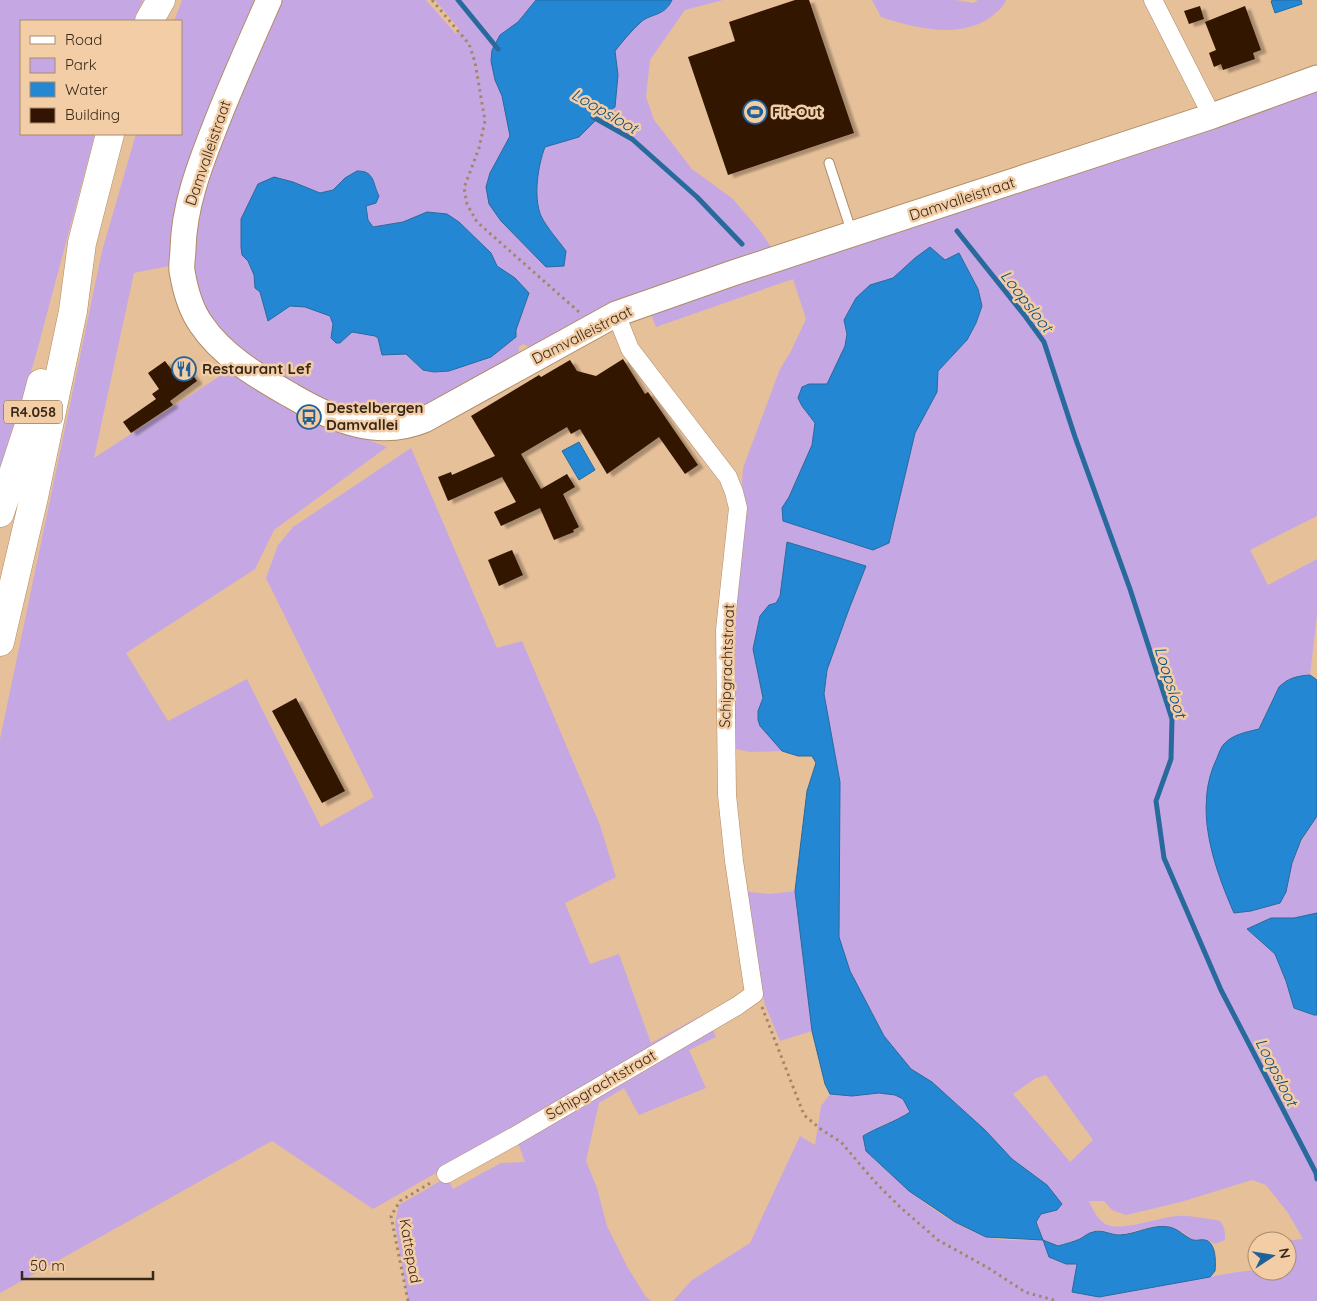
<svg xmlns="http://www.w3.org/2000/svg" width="1317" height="1301" font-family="Quicksand,sans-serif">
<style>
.green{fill:#c5a8e3;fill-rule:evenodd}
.water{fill:#2387d4;stroke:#296a9c}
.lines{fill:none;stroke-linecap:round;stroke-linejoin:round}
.stream{stroke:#296a9c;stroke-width:5}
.building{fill:#331403;filter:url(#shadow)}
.lane-casing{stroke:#af8b66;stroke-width:11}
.street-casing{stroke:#af8b66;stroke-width:19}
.secondary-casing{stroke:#af8b66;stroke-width:27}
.highway-casing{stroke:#af8b66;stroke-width:29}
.path{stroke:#a38668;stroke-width:3;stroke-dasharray:2.5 4;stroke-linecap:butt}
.lane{stroke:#fff;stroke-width:9}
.street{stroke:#fff;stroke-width:18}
.secondary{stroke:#fff;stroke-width:25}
.highway{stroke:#fff;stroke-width:28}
.labels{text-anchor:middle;stroke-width:5;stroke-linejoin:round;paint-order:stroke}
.shield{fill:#f3cda5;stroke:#6f5a43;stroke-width:1}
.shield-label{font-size:14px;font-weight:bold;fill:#372819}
.poi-label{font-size:15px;font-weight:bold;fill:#372819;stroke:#f3cda5;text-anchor:start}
.street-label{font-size:15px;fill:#372819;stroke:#f3cda5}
.water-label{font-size:16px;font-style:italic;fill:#064e81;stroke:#f3cda5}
</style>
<defs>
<filter id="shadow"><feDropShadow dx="5.5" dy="3" stdDeviation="1" flood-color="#0004"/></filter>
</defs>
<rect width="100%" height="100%" fill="#e6c099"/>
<!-- green -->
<path class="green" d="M0,0H143L134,21H21V134H95L34,362L0,468Z
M182,0H260L238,36L186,170L169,266L134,273L94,458L229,370L322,422L387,447L274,530L255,569L126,653L168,721L247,679L321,827L374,797L266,578L278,545L293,527L411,448L497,648L522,641L600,825L616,877L565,903L590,964L619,954L651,1043L706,1013L716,1037L689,1050L706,1088L639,1115L624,1088L599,1103L586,1161L597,1188L607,1226L628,1268L646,1297L651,1301H408L395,1224L399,1205L447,1177L453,1189L501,1163L525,1162L517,1140L516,1127L373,1209L272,1141L0,1293V739L102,251L136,134H181V21H174Z
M280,0H426L456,34L460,30L435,0H536L518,22L500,35L495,80L502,96L510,136L490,173L489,204L501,221L546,267L566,251C558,240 547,228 541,216C533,197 538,165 545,147L579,137L598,118L615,107L618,75L615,51C623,41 631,31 641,22C651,13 664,17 672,0H723L685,10L650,60L646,97L654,120L692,169L733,199L761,232L775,253L606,305L529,347L523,344L519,347V352L510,361L421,413L366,418L303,395L227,341L201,307L192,263V236L223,129ZM371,175L379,196L366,206L368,220L373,227L403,222L427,212L447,214L459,222L491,253L497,266L516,330V337L491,357L449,371L434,372L423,370L406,354L375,336L352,332L340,343L331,337L333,324L330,316L305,307L290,306L268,321L260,292L255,288L254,275L248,261L242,255L241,247V219L293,182L320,193L333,190L345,178Z
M872,0H956L973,3L978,0H1006C1004,5 1001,8 997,12C966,41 917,29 881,17Z
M1317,90V516L1250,550L1268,585L1317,559V616L1310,675C1275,677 1272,703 1259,729L1236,735L1213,766L1205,801L1209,837L1218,873L1286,892C1292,858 1298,845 1317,816V913L1294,918H1271L1247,929L1275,954L1286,981L1294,1008L1314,1015H1317V1301H673L692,1280L750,1243L800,1136L815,1145L821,1106L830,1094L852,1096L879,1093L895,1095L903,1099L910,1111L899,1119L879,1127L866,1151C901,1184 938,1220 985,1236C1000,1242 1026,1240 1043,1240L1036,1222L1041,1214L1057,1210L1047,1185L1012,1159L985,1130L932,1082L911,1069L884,1036L850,971L839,937L840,782L824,694L827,670L849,609L866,566L787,542L780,596L753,649L763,698L758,711L760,726L782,751L750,752L736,749L732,731L731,676L744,504L742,483L743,468L780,369L791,351L806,319L793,279L656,327L650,312ZM930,247L945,260L967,340L938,371L937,392L915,433L889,543L804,527L784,521L782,508L789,497L812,445L815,423L810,416L809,384L827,385L845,346L847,334L844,320L870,285L893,278L915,258ZM1046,1075L1093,1140L1070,1162L1013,1094L1036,1078ZM1252,1180L1266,1185L1288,1213L1303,1239L1284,1241H1287V1271H1257V1270L1237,1272L1099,1297L1077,1264H1066L1044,1240L1058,1246L1080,1239L1090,1232L1100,1230L1106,1233L1120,1235L1152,1227L1182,1232L1193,1240L1204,1239L1215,1244L1225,1240C1225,1232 1225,1227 1220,1221C1210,1219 1187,1215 1177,1216C1160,1217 1124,1231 1108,1225C1100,1223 1092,1209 1089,1201H1104L1112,1210L1126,1215L1181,1202Z
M740,891L770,894L795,891L812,1031L780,1041L765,1005Z"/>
<!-- water -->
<path class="water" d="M536,0H672C664,17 651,13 641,22C631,31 623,41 615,51L618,75L615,107L598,118L579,137L545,147C538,165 533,197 541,216C547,228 558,240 566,251L564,266L546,267L501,221L489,204L486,187L490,173L510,136L502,96L495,80L491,61L492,50L500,35L518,22Z
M1274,0H1301L1302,4L1275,13L1271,1Z
M357,171C375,171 372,182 379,196L376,203L366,206L368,220L373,227L403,222L427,212L447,214L459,222L491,253L497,266L515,278L529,293L516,330V337L491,357L449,371L434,372L423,370L406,354L382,355L378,338L375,336L352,332L340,343H336L331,338L333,324L330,316L305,307L290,306L268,321L260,292L255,288L254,275L248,261L242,255L241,247V219L258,184L274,177L293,182L320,193L333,190L345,178Z
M930,247L945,260L959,253L978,289L982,306L976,323L967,340L938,371L937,392L915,433L889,543L873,550L783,521L782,508L789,497L812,445L815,423L802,406L798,398L802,387L809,384H827L845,346L847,334L844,320L856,298L870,285L893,278L915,258Z
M579,442L595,470L579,480L562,451Z
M787,542L866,566L849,609L827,670L824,694L840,782L839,937L850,971L884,1036L911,1069L932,1082L985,1130L1012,1159L1047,1185L1062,1204L1057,1210L1041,1214L1036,1222L1043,1240L1058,1246C1065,1244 1073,1242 1080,1239C1085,1236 1088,1233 1093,1232C1102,1229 1110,1235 1120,1235C1137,1234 1152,1224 1169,1227C1179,1229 1185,1237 1193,1240C1197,1241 1201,1239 1205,1240C1216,1242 1216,1262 1215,1271L1210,1277L1099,1297L1072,1292L1077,1264H1066L1049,1257L1043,1240L986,1237L955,1222L909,1191L866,1151L863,1136C878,1127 895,1122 910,1112L903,1099L895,1095L879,1093L852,1096L830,1094L825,1084L812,1031L795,891L807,791L816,763L812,756H798L782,751L760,726L758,720V711L763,698L753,649L760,616L769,605L776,603L780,596Z
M1310,675L1317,680V816L1301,840L1292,863L1286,892L1280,903L1251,911L1234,913C1213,865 1193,807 1217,758C1219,753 1221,747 1224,744C1233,734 1247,732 1259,729L1279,687C1288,678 1297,676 1310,675Z
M1317,913V1015H1314L1294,1008L1286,981L1275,954L1247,929L1271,918H1294Z"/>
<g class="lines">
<!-- stream -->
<path class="stream" d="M458,0L498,49
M593,117L632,139L697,197L742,244
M957,231L1025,316L1044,342L1075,437L1130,589L1172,719L1171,759L1156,801L1164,858L1221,990L1316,1173L1317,1179"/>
</g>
<!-- building -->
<path class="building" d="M795,0H809L854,133L728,175L688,57L735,41L729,22Z
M1200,6L1204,19L1189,24L1184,11Z
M1245,6L1261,50L1253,53L1255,59L1223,70L1221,64L1214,67L1209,53L1216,50L1205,22Z
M623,359L645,394L648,392L698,465L685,474L659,437L607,474L580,429L571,434L567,427L521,454L541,489L567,474L575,487L563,494L579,527L573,530L574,532L554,540L540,508L501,526L494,512L516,502L502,477L448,501L438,477L451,472L452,475L495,456L471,416L539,375L541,377L570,360L577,371L596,376Z
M165,361L171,369L183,361L197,381L170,401L173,405L131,433L123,422L156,399L152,394L159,389L148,373Z
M512,550L523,575L499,586L488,560Z
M296,698L345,791L322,803L272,711Z"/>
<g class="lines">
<!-- lane casing -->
<g class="lane-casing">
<path id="lane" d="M829,163L852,233"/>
</g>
<!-- street casing -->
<g class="street-casing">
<path id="street" d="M1153,0L1212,116
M446,1174L513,1137L737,1006L754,994L734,861L727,795L725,630L738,508L734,492L728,477L630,349L616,314"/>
</g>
<!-- secondary casing -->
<g class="secondary-casing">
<path id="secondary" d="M269,0C250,43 231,85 214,129C199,167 184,207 183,249C183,256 181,264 182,271C185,289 191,310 201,324C223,357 259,377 292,396C333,420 378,439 424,420L616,314L733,273L1212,116L1317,78"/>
</g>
<!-- highway casing -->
<g class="highway-casing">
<path id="highway" d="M149,21L161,0
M0,513L34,410L41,383
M0,642L34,497L73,311L82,243L110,134"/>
</g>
<!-- path -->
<path class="path" d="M432,0L469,44L475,62L485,121L479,148L464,188L467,204L477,222L579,312
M762,1007L804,1115L822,1130L841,1142L875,1182L900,1207L938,1240L990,1269L1025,1292L1057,1301
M408,1301L391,1216L400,1201L432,1182"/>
<!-- lane -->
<use href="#lane" class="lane"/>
<!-- street -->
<use href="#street" class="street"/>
<!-- secondary -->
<use href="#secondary" class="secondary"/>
<!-- highway -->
<use href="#highway" class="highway"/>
</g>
<!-- icons -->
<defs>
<g id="stadium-ring" transform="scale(1.25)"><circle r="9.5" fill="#f3cda5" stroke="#206297" stroke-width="1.5"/><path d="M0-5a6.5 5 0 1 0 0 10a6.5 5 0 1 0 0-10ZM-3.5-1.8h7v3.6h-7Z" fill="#206297"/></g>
<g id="restaurant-ring" transform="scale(1.25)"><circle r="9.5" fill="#f3cda5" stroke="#206297" stroke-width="1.5"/><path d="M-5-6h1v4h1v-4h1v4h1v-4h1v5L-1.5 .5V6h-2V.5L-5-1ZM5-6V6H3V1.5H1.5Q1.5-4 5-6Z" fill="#206297"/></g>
<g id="bus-ring" transform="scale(1.25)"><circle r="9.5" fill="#f3cda5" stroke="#206297" stroke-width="1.5"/><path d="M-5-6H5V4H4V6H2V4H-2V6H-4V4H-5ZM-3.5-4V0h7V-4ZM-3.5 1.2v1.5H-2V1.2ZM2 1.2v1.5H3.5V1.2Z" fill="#206297"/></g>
</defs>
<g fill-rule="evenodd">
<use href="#stadium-ring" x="755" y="112"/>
<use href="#restaurant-ring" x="184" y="369"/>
<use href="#bus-ring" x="309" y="417"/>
</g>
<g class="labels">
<!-- shield labels -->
<rect class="shield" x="4" y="400.5" width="58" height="23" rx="4"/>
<g class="shield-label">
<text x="33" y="417">R4.058</text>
</g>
<!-- poi labels -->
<g class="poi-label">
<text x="772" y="117">Fit-Out</text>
<text x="202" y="374">Restaurant Lef</text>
<text x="326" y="413">Destelbergen<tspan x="326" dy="17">Damvallei</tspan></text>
</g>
<!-- street labels -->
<g class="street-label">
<text transform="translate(208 153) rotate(-71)" y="5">Damvalleistraat</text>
<text transform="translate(962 199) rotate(-18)" y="5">Damvalleistraat</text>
<text transform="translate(582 335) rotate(-27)" y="5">Damvalleistraat</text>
<text transform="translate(727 666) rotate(-88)" y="5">Schipgrachtstraat</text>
<text transform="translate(601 1085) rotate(-30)" y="5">Schipgrachtstraat</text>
<text transform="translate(410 1251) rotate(80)" y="5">Kattepad</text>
</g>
<!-- water labels -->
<g class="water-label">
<text transform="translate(605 111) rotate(30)" y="6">Loopsloot</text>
<text transform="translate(1027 301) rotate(52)" y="6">Loopsloot</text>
<text transform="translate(1171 682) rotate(73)" y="6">Loopsloot</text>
<text transform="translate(1277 1072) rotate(63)" y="6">Loopsloot</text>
</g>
</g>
<!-- legend -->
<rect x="20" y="20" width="162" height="115" fill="#f3cda5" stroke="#a88b6d"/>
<rect x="30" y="36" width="25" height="8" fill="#ffffff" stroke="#a88b6d"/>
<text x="65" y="45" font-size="15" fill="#372819">Road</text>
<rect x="30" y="58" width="25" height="15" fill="#c5a8e3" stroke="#a88b6d"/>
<text x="65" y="70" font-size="15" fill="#372819">Park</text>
<rect x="30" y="82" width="25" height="15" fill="#2387d4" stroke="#a88b6d"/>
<text x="65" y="95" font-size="15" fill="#372819">Water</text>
<rect x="30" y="108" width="25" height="15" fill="#331403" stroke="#a88b6d"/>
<text x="65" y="120" font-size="15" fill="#372819">Building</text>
<!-- north arrow -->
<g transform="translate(1272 1256) rotate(78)"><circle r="24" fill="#f3cda5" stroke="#a88b6d"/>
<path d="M0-4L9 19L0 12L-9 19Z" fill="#206297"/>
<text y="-8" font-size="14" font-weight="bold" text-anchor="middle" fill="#372819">N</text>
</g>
<!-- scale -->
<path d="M22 1271v8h131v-8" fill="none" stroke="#372819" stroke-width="2.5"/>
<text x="30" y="1271" font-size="15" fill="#372819" stroke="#f3cda5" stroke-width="4" paint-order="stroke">50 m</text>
</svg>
